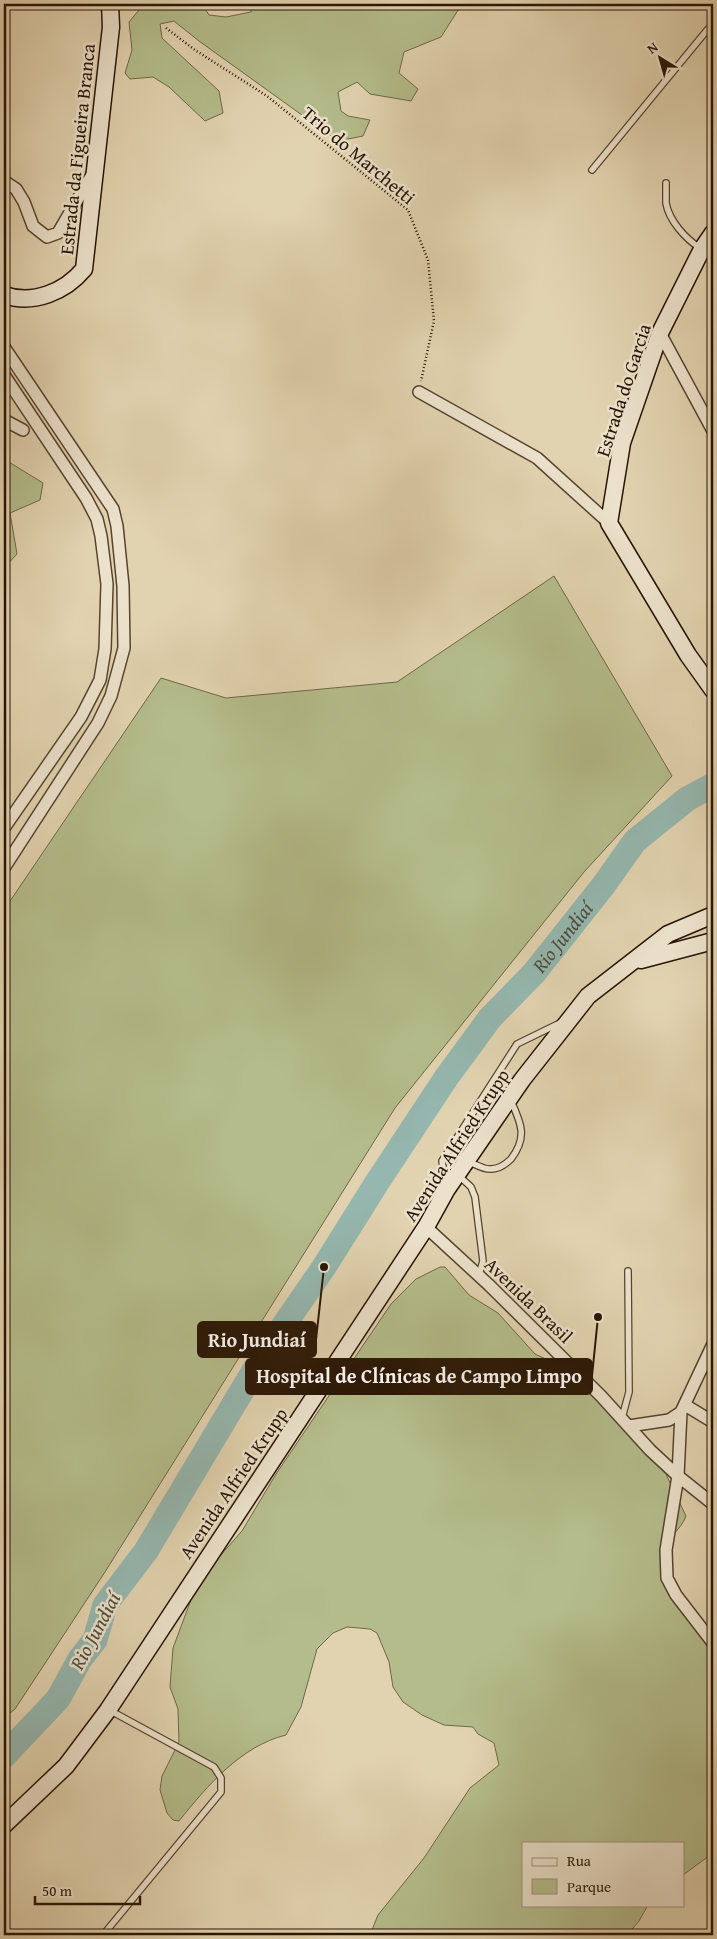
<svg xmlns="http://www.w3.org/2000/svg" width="717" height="1939" font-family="'Gentium Book Plus',serif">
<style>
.green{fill:#b4bc8b;stroke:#6e6848}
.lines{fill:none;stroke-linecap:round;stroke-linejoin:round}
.river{stroke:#95b7af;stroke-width:25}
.lane-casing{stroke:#56442f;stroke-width:8}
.street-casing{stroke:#56442f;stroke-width:14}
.secondary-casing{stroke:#281504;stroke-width:19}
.path{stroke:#281504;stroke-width:2.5;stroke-dasharray:1 2.5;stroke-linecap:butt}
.lane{stroke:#ece2cc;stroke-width:5.5}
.street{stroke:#ece2cc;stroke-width:11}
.secondary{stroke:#ece2cc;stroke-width:16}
.labels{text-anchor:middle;stroke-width:5;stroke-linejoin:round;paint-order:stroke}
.street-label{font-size:19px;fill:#281504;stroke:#ece2cc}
.water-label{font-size:20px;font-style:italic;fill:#4e4e40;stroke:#ece2cc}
.leader{fill:none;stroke:#281504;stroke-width:2}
.callout-dot{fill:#281504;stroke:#ece2cc;stroke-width:2}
.callout{fill:#281504;stroke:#281504;stroke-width:2}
.callout-label{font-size:20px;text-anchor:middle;font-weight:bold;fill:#fff}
</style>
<rect width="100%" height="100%" fill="#e2d3b0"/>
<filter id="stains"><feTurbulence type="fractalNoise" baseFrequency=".004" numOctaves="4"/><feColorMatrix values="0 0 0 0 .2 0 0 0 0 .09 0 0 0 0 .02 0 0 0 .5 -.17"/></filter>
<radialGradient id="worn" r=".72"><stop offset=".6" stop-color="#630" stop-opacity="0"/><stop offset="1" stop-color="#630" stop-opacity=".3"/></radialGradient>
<!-- green -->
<path class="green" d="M144,4H202L209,15L226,17L251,12L252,4H462L441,37L404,52L399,73L418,89L411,101L370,94L357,82L338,92L341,111L348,116L370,120L363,136L338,141L199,41L174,21L160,24L162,38L219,91L223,113L205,121L169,87L153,77L130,79L125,73L132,50L129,22Z
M4,459L43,483L40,500L10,513L17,554L4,568Z
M554,576L672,776L584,872L395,1108L105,1572L15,1709L4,1718V910L161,678L226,698L397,682Z
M440,1267H445L469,1295L498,1313L535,1354L576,1373L663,1468L686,1516C681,1531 664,1539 661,1555C657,1575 700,1633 713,1650V1853L683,1875V1843H523V1905H648L639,1921L627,1935H370L378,1915L424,1858L470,1788L499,1765L494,1743L478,1734L473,1727L444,1725L422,1715L403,1702L393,1687L389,1662L377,1633L370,1629L347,1627L333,1633L317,1649L301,1707L286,1735C241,1746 207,1786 179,1821L173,1820L167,1813L160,1790L162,1776L179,1742L178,1709L170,1687L173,1648L198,1581L242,1531L276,1474L391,1304L416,1279Z"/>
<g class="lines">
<!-- river -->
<path class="river" id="s1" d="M4,1756L58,1699L80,1659L95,1640L105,1605L146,1551L264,1354L324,1267L378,1181L446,1078L490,1018L534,973L603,886L635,841L687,799L713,785"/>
<!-- lane casing -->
<g class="lane-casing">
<path id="lane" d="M592,170L708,29L713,25
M666,183C666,189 666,197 666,203C669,221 686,239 700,248
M469,1162C475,1164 484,1170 491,1169C499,1169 506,1164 511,1159C528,1137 521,1123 511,1101
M459,1176L471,1187L475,1197L483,1261L479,1275
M446,1184L442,1161L517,1044L560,1023
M622,1418L629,1392L628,1271
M103,1935L221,1792V1778L214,1767L111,1711"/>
</g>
<!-- street casing -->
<g class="street-casing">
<path id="street" d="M4,181L16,189L24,202L33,226L47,237L58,233L93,173
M660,333L713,431
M4,347L113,509L117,526L123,586L124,648L111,696L98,723L4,868
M4,375L86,498L97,519L101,536L107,584L105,649L100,680L81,717L4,828
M419,392L537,458L609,523
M4,420L23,430
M426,1227L489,1285L601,1396L650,1450L678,1476L713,1504
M713,1344L681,1412L678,1476L666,1550L667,1578L676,1595L713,1643
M685,1405L713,1422
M629,1426L669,1420L681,1412"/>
</g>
<!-- secondary casing -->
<g class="secondary-casing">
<path id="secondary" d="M713,233L702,249L660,333L622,443L609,523L688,655L713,690
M4,295C33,305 65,292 84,269L111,27L110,4
M641,960L713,941
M4,1825L66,1766L108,1710L426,1227L447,1189L522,1080L588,996L668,934L713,915"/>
</g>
<!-- path -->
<path class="path" d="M166,28L195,50L267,96L408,210L428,260L434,321L421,381"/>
<!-- lane -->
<use href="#lane" class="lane"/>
<!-- street -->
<use href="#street" class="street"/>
<!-- secondary -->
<use href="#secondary" class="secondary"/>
</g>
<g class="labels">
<!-- street labels -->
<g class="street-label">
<text transform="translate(77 149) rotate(-84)" y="7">Estrada da Figueira Branca</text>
<text transform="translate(359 155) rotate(40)" y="7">Trio do Marchetti</text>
<text transform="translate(623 390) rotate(-72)" y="7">Estrada do Garcia</text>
<text transform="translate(456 1145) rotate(-57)" y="7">Avenida Alfried Krupp</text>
<text transform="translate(529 1300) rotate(44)" y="7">Avenida Brasil</text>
<text transform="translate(233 1483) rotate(-56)" y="7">Avenida Alfried Krupp</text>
</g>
<!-- water labels -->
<g class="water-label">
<text dy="7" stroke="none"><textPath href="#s1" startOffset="996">Rio Jundiaí</textPath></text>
<text transform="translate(95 1631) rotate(-62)" y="7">Rio Jundiaí</text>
</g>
</g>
<!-- callouts -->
<path class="leader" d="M324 1267L316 1340M598 1317L592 1376"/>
<g class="callout-dot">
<circle cx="324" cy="1267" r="5"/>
<circle cx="598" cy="1317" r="5"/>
</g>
<g class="callout">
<rect x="198" y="1322" width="118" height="35" rx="5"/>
<rect x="246" y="1359" width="346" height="35" rx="5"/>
</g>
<g class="callout-label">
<text x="257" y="1347">Rio Jundiaí</text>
<text x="419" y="1383">Hospital de Clínicas de Campo Limpo</text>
</g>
<!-- margin -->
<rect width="717" height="1939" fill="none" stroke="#e2d3b0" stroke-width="20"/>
<rect x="5" y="5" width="707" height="1929" fill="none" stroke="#281504" stroke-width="2.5"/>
<rect x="10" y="10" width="697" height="1919" fill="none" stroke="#281504"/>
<!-- legend -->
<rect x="522" y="1842" width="162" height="65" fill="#ece2cc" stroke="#9e907c"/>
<rect x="532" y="1858" width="25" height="8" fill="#ece2cc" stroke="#9e907c"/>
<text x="567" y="1866" font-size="15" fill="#281504">Rua</text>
<rect x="532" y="1879" width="25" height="15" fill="#b4bc8b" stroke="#9e907c"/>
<text x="567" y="1892" font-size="15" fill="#281504">Parque</text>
<!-- north arrow -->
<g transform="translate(660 58) rotate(323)" stroke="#ece2cc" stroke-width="4" paint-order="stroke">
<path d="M0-4L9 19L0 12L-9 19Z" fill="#281504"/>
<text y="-8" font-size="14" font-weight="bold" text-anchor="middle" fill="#281504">N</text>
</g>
<!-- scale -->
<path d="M35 1896v8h105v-8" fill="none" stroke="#281504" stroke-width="2.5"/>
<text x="42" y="1896" font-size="15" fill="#281504" stroke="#ece2cc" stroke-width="4" paint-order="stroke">50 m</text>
<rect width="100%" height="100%" filter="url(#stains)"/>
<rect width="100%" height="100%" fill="url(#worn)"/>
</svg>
